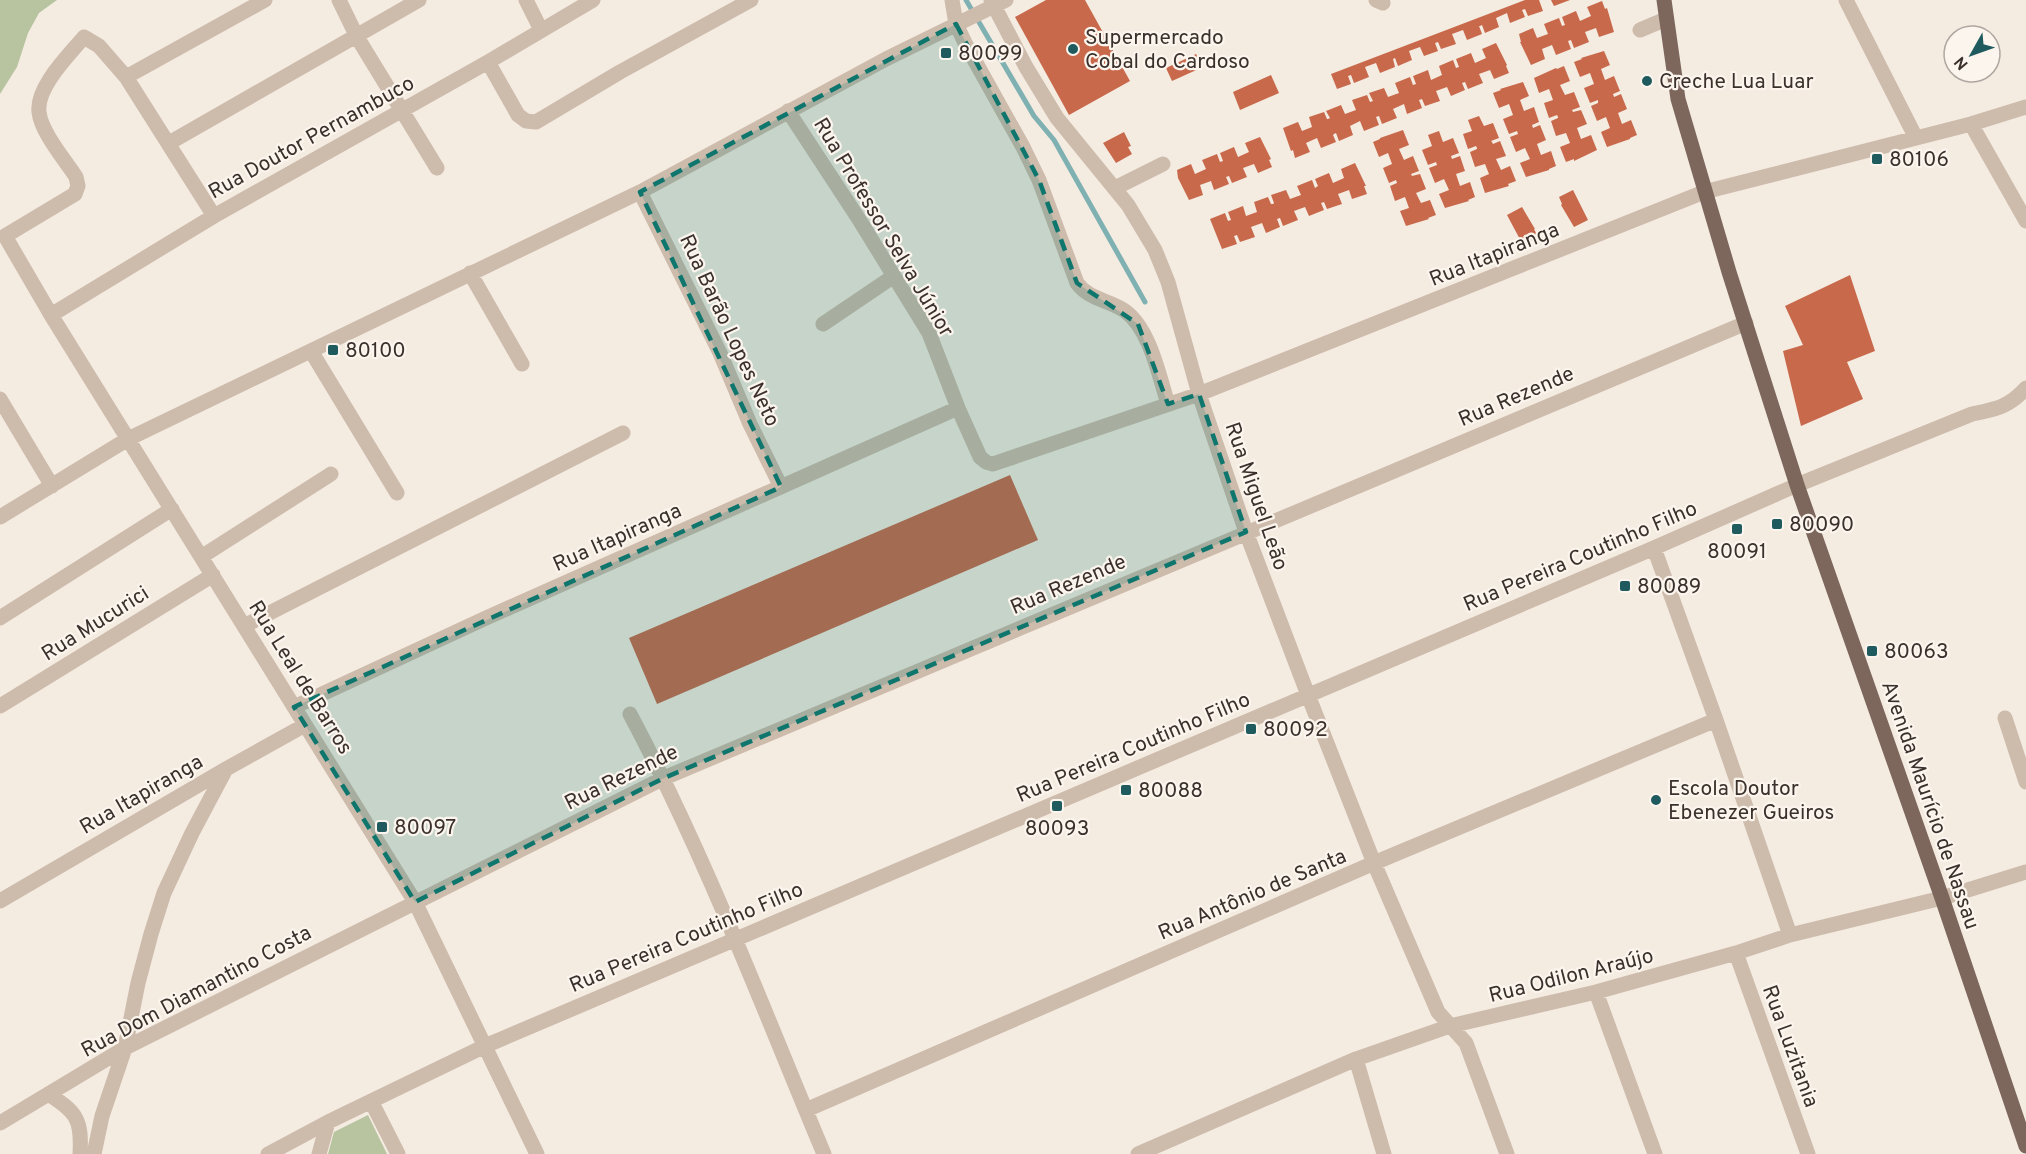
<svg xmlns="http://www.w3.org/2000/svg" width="2026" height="1154" font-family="Overpass,sans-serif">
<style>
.green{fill:#b8c4a0}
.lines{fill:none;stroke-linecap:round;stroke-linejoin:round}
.stream{stroke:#7fb0b2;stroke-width:5}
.building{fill:#c8694b}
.minor{stroke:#cdbbac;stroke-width:15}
.major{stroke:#7d675c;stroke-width:15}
.marked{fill:#0f766e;fill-opacity:0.2;stroke:#0f766e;stroke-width:4.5;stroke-dasharray:12 8;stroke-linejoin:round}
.poi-dot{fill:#1f5a5e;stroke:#fbf5ee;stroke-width:2}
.labels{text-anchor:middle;stroke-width:4.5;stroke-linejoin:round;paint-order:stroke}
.poi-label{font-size:21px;fill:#3b302b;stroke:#fbf5ee;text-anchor:start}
.street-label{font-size:21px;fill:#3b302b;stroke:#fbf5ee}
</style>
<rect width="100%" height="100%" fill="#f4ebe1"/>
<!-- green -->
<path class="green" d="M0,0H57L39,13L28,33L17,67L0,94Z
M368,1115L387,1154H328L334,1132Z"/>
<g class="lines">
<!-- stream -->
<path class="stream" d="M966,0L1034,116L1054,140L1145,302"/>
</g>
<!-- building -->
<path class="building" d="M1046,0H1085L1130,81L1069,115L1015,17Z
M1525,0H1539L1543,11L1528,16L1525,9L1522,10L1525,17L1510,23L1507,13L1496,18L1499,27L1485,33L1482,25L1480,26H1479L1482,34L1467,40L1463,30L1452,34L1456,44L1441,49L1438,42L1435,43L1438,51L1424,56L1420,47L1409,51L1412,60L1398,66L1395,58L1393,59L1395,67L1380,73L1376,63L1365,67L1369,77L1354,83L1351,75L1348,76L1351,84L1337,89L1331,74Z
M1551,0H1570L1554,6Z
M1602,1L1605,9L1607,8L1614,32L1599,37L1596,28L1585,32L1589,42L1574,48L1571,40L1568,41L1571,49L1556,55L1552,45L1542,49L1545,59L1531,65L1520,42H1521L1519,34L1533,28L1537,38L1548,34L1544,24L1559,18L1562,26L1565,25L1562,17L1576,11L1580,21L1591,16L1587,7Z
M1496,43L1507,65L1506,66L1509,73L1494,79L1490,70L1479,74L1483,83L1468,89L1465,82L1462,83L1465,90L1451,96L1447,87L1436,91L1440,101L1425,106L1422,99L1419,100L1422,108L1407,114L1404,104L1393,109L1397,118L1382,124L1379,116L1376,117L1379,125L1364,131L1360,121L1350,126L1353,135L1339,141L1336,133L1334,134L1333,135L1336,142L1321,148L1317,138L1306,143L1310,152L1295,158L1293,150L1291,151L1283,128L1298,122L1302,131L1312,127L1309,117L1324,112L1327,119H1328L1330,118L1326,111L1341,105L1345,114L1356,110L1352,100L1367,95L1370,102L1373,101L1369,93L1384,88L1388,97L1399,93L1395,83L1410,77L1413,85L1416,84L1413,76L1428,70L1431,80L1442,75L1439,66L1453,60L1456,68L1459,67L1456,59L1471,53L1475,63L1486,58L1482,49Z
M1604,51L1610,65L1601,69L1605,80L1614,76L1620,91L1613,94L1614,97L1621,94L1627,109L1618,113L1622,124L1631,120L1637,135L1630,138V139L1607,147L1601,132L1610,128L1606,117L1597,121L1591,106L1598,103V100L1590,103L1584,88L1594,84L1590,73L1580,77L1574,62L1582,59L1581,58Z
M1196,54L1203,67L1172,81L1166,68Z
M1564,66L1570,81L1560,85L1565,95L1574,92L1580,107L1572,110L1573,112L1581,110L1587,124L1577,128L1581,139L1591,135L1597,150L1574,161V159L1566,162L1560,147L1570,143L1566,133L1556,136L1551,121L1558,118V117L1557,115L1549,118L1544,103L1553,100L1549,89L1539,93L1534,78L1556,68L1557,69Z
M1271,75L1279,93L1240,110L1233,92Z
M1523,82L1529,96L1520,100L1524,111L1534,107L1539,122L1532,125L1533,128L1540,125L1546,140L1537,144L1541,155L1551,151L1556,166L1549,169V170L1526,177L1520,163L1530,159L1525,148L1516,152L1510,137L1518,134L1517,131L1509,134L1503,119L1513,115L1509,104L1499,108L1493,93L1501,90L1500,89Z
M1479,116L1484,126L1493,123L1499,138L1491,141L1492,142L1493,144L1500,141L1506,156L1496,159L1501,170L1510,166L1516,181L1508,184L1509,186L1485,193L1480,178L1489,174L1485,164L1475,167L1470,152L1477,149V148L1476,146L1468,149L1463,134L1472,131L1468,120Z
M1403,130L1409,145L1399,149L1404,160L1413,156L1419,171L1411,174L1412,176L1420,174L1426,189L1416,193L1421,203L1430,200L1436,215L1428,218L1429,219L1406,226L1400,211L1409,208L1405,197L1395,201L1390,186L1397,183L1396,180L1389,183L1383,168L1392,164L1388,153L1379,157L1373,142L1380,139V138Z
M1439,131L1443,142L1453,138L1459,153L1451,156L1452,159L1460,156L1465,171L1456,174L1460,186L1470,182L1475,197L1468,200L1469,201L1445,208L1439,194L1449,190L1444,179L1435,183L1429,168L1437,165L1436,162L1428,165L1422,150L1432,146L1428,135Z
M1124,132L1131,146L1128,147L1132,154L1116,163L1103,143Z
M1260,137L1271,159L1269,160L1272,167L1258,173L1254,164L1243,168L1247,177L1232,183L1229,176L1226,177L1229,184L1214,190L1211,181L1200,185L1203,195L1189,200L1178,178L1177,170L1191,164L1195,174L1206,169L1202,160L1217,154L1220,162L1223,161L1220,153L1234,147L1238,157L1249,152L1245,143Z
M1355,163L1366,186H1364L1367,194L1352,199L1349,190L1338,194L1342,204L1327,209L1324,202L1321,203L1324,210L1309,216L1305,207L1294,211L1298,220L1283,226L1280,218L1277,219L1280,227L1266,233L1262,223L1251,227L1255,237L1240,242L1237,235L1234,236L1237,244L1222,249L1210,219L1225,213L1228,221L1231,220L1228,212L1243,206L1246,216L1257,212L1254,202L1268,197L1271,204H1273L1274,203L1271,195L1286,190L1290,199L1301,195L1297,186L1312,180L1315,188L1318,186L1315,179L1329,173L1333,183L1344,178L1341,169Z
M1573,190L1588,220L1574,227L1561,205L1562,204L1559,197Z
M1522,207L1535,229H1534L1538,237L1523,245L1507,215Z
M1850,275L1875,351L1847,362L1863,399L1801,426L1783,351L1803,345L1785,306Z
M1010,475L1038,540L657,704L629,638Z"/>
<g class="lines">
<!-- minor -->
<path class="minor" d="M339,0L357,37L437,168
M526,0L541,30
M952,0L956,24L966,45L1023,147L1039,180L1077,283C1089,300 1110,300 1125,311C1150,329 1159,376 1168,404
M991,0L1026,67L1057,118L1128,205L1155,250L1168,282L1199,394L1246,532L1308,695L1374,863L1438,1012L1466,1043L1507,1154
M1376,0L1383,3
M1846,0L1916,138
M1640,30L1666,19
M488,62L518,115L526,121L536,122L620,72L751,0
M126,77L265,0
M788,111L860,221L929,333L958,408L980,457L986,462L993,464L1199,394L1704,192L1971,124L2026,107
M1971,124L2026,221
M169,143L419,0
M1115,188L1163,164
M640,192L720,353L750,424L781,487
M214,216L126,77L99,46L84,37C69,55 36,87 39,112C41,132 65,160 76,177L78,186L75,194L5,236L51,315L415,902L537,1154
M470,273L522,364
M51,315L214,216L488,62L593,0
M823,324L894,276
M311,351L397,493
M0,399L52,486
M0,517L128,439L640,192L886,59L1006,0
M1654,548L1716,720L1790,935
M201,557L331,474
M0,618L172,509
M244,626L623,433
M0,706L213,575
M294,707L486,618L958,408
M630,714C705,855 762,1006 824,1154
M2005,718L2026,782
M0,901L226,769L305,725
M1736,953L1808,1154
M1596,992L1655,1154
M1356,1059L1384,1154
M48,1094C77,1112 82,1120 80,1154
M371,1101L398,1154
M806,1110L1374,863L1716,720
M0,1123L125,1048L664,778L1746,323
M94,1154L102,1116L125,1048L138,983L151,934L164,893L192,833L226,769
M268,1154L328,1122L485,1046L1654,548L1797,485L1972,414C1996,409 2009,407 2026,388
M319,1154L328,1122
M1138,1154L1356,1059L1450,1026L1596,992L1736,953L1790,935L1942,898L2026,872"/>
<!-- major -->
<path class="major" d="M1664,0L1678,99L1729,272L1797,485L1942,898L2026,1146"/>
</g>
<!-- marked area -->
<path class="marked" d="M956,24L1039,180L1077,283L1138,324L1168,404L1199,394L1246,532L664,778L415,902L294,707L781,487L640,192Z"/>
<!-- markers -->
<g class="poi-dot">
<circle cx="1073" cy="49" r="6"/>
<rect x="940" y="47" width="12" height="12" rx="3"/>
<circle cx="1647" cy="81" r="6"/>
<rect x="1871" y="153" width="12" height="12" rx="3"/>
<rect x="327" y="344" width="12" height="12" rx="3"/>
<rect x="1771" y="518" width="12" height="12" rx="3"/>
<rect x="1731" y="523" width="12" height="12" rx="3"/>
<rect x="1619" y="580" width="12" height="12" rx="3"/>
<rect x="1866" y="645" width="12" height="12" rx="3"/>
<rect x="1245" y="723" width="12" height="12" rx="3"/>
<rect x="1120" y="784" width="12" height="12" rx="3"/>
<circle cx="1656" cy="800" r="6"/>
<rect x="1051" y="800" width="12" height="12" rx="3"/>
<rect x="376" y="821" width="12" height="12" rx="3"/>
</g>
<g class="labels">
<!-- poi labels -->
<g class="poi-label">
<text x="1085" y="44">Supermercado<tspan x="1085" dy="24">Cobal do Cardoso</tspan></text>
<text x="958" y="60">80099</text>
<text x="1659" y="88">Creche Lua Luar</text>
<text x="1889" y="166">80106</text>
<text x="345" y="357">80100</text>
<text x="1789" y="531">80090</text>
<text x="1737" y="558" text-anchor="middle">80091</text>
<text x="1637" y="593">80089</text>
<text x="1884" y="658">80063</text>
<text x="1263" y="736">80092</text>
<text x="1668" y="795">Escola Doutor<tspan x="1668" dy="24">Ebenezer Gueiros</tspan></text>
<text x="1138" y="797">80088</text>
<text x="394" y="834">80097</text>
<text x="1057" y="835" text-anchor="middle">80093</text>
</g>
<!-- street labels -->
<g class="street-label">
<text transform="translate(311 137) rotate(-29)" y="7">Rua Doutor Pernambuco</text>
<text transform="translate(884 227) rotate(59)" y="7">Rua Professor Selva Júnior</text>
<text transform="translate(1494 254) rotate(-22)" y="7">Rua Itapiranga</text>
<text transform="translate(730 330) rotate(65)" y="7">Rua Barão Lopes Neto</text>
<text transform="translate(1516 396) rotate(-23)" y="7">Rua Rezende</text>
<text transform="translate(1257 496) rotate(71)" y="7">Rua Miguel Leão</text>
<text transform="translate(617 537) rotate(-24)" y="7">Rua Itapiranga</text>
<text transform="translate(1580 556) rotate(-23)" y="7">Rua Pereira Coutinho Filho</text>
<text transform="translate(1068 584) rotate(-23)" y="7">Rua Rezende</text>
<text transform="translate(95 623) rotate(-32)" y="7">Rua Mucurici</text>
<text transform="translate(301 677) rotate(58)" y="7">Rua Leal de Barros</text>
<text transform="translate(1133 747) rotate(-23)" y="7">Rua Pereira Coutinho Filho</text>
<text transform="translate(621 777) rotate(-26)" y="7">Rua Rezende</text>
<text transform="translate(141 794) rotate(-30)" y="7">Rua Itapiranga</text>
<text transform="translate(1931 805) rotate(71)" y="7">Avenida Maurício de Nassau</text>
<text transform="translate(1252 894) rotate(-23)" y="7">Rua Antônio de Santa</text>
<text transform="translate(686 937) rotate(-23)" y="7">Rua Pereira Coutinho Filho</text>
<text transform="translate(1571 975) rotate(-14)" y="7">Rua Odilon Araújo</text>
<text transform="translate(196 991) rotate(-28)" y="7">Rua Dom Diamantino Costa</text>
<text transform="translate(1791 1046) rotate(70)" y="7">Rua Luzitania</text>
</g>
</g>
<!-- north arrow -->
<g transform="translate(1972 54) rotate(230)"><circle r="28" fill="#fbf5ee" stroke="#aea6a0" stroke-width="1.5"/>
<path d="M0-4.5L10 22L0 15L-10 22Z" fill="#1f5a5e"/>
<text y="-9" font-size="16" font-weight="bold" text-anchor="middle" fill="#3b302b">N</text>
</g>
</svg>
